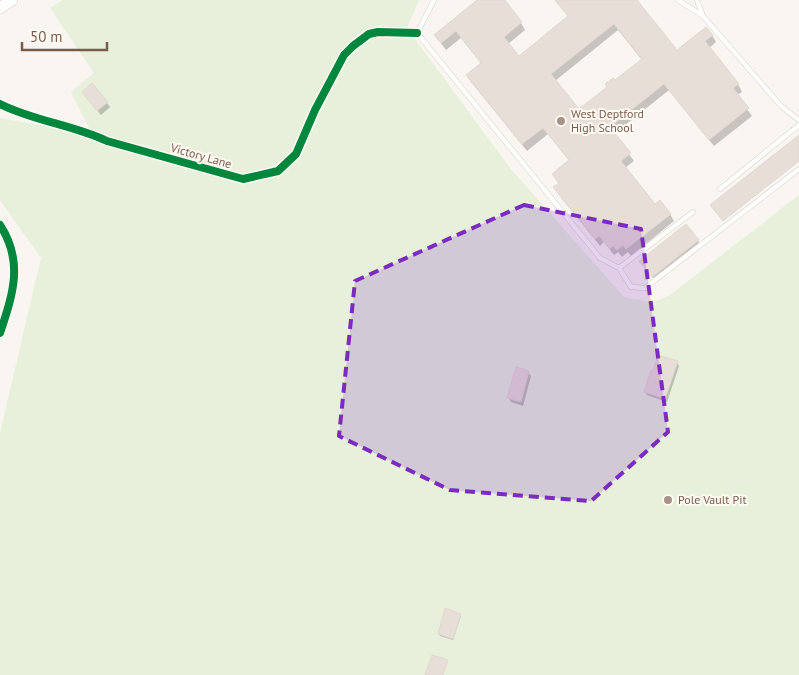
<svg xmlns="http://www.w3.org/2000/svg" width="799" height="675" font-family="'PT Sans',sans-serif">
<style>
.green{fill:#e7f0db}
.shadow{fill:#0003;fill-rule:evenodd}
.building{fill:#e6ded7;stroke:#e2d8d2;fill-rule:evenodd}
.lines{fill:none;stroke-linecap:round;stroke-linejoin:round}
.service-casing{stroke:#d7d1cb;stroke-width:5.5}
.minor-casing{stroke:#d7d1cb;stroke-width:10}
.tertiary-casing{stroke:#d7d1cb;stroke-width:12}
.service{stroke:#fefefd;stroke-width:4.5}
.minor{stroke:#fefefd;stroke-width:9}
.tertiary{stroke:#fefefd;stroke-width:11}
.cycleway-casing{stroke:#fffaf3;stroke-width:11}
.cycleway{stroke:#00873e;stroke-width:8}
.marked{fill:#7b2cbf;fill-opacity:0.2;stroke:#7b2cbf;stroke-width:4;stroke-dasharray:10 6;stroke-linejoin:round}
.poi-dot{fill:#a69286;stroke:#fffaf3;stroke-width:2}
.labels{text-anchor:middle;stroke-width:4;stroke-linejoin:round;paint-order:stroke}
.poi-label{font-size:12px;fill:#7a5c4d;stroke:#fffaf3;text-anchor:start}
.street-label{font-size:12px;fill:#7a5c4d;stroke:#fffaf3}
</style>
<rect width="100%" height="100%" fill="#f9f5f0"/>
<!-- green -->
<path class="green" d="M63,0H419L407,28L510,168L624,297L652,303L670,295L799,195V675H0V433L41,258L0,200V118L92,134L71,92L94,73L50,8Z"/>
<!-- shadow -->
<path class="shadow" d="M479,0H503L521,23L525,30L508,44L519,57L569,17L555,0H635L677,52L712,35L716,42L709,48L738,84L742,92L737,95L752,116L714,146L669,90L614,134L634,161L625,168L655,205L670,214L674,221L631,256L628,252L622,257L618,252L614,255L604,242L600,246L559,195L555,187L559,184L553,175L570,161L548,134L527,151L472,83L467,76L482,64L461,38L446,50L440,42L436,35ZM618,30L642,60L579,111L555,81Z
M86,96L107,103L110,107L101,115Z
M698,241L699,243L653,278L642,263Z
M677,362L679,366L667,402L647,395L645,392Z
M528,372L531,376L523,406L511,402L509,398Z
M460,615L461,616L453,640L440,636L439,634Z"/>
<!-- building -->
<path class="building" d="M477,0H505L522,22L504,37L519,56L568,16L555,0H637L677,50L706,27L713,35L705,41L739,84L733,88L749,108L709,140L664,84L610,127L631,153L621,161L655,204L660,200L671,214L626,249L623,245L617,250L613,246L610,249L599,236L595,239L553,187L559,183L552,174L569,160L543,128L522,144L466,75L481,63L456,31L441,43L434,35ZM614,24L642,59L615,80L613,78L605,84L607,87L579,109L551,74Z
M92,83L108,102L97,111L82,92Z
M799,135V161L723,221L710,205Z
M686,224L699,240L652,277L639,261Z
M658,355L678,361L665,399L644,392L651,370L653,371Z
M516,367L529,371L521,402L507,398Z
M445,608L461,614L453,639L438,634Z
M432,655L448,660L443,675H425Z"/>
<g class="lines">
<!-- service casing -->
<g class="service-casing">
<path id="service" d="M434,0L417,33L600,258L619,268
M678,0L703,16L781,106L799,120
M697,0L703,16
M720,189L799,125
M693,212L619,268L631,287L645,288L799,169"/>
</g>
<!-- minor casing -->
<g class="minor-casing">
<path id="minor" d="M0,104C34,121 73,125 107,141L243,179L278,171L296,154L315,110L344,55L353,46L369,34L378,32L417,33
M0,225C24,262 13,294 0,333"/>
</g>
<!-- tertiary casing -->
<g class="tertiary-casing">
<path id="tertiary" d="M0,8L12,0"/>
</g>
<!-- service -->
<use href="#service" class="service"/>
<!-- minor -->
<use href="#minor" class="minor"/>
<!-- tertiary -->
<use href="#tertiary" class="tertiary"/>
<!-- cycleway casing -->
<g class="cycleway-casing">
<path id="cycleway" d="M0,104C34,121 73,125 107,141L243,179L278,171L296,154L315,110L344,55L353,46L369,34L378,32L417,33
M0,225C24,262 13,294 0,333"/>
</g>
<!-- cycleway -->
<use href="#cycleway" class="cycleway"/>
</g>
<!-- marked area -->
<path class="marked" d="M524,205L641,229L668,432L591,501L450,490L339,436L355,281Z"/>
<!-- markers -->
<g class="poi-dot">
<circle cx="561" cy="121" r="5"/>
<circle cx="668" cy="500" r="5"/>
</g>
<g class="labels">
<!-- poi labels -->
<g class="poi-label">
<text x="571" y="118">West Deptford<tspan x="571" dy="14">High School</tspan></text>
<text x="678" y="504">Pole Vault Pit</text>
</g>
<!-- street labels -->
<g class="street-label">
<text transform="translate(201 156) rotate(16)" y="4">Victory Lane</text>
</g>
</g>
<!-- scale -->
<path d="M22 42v8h85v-8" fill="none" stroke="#7a5c4d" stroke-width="2.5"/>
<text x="30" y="42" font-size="15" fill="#7a5c4d" stroke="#fffaf3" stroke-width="4" paint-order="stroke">50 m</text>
</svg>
